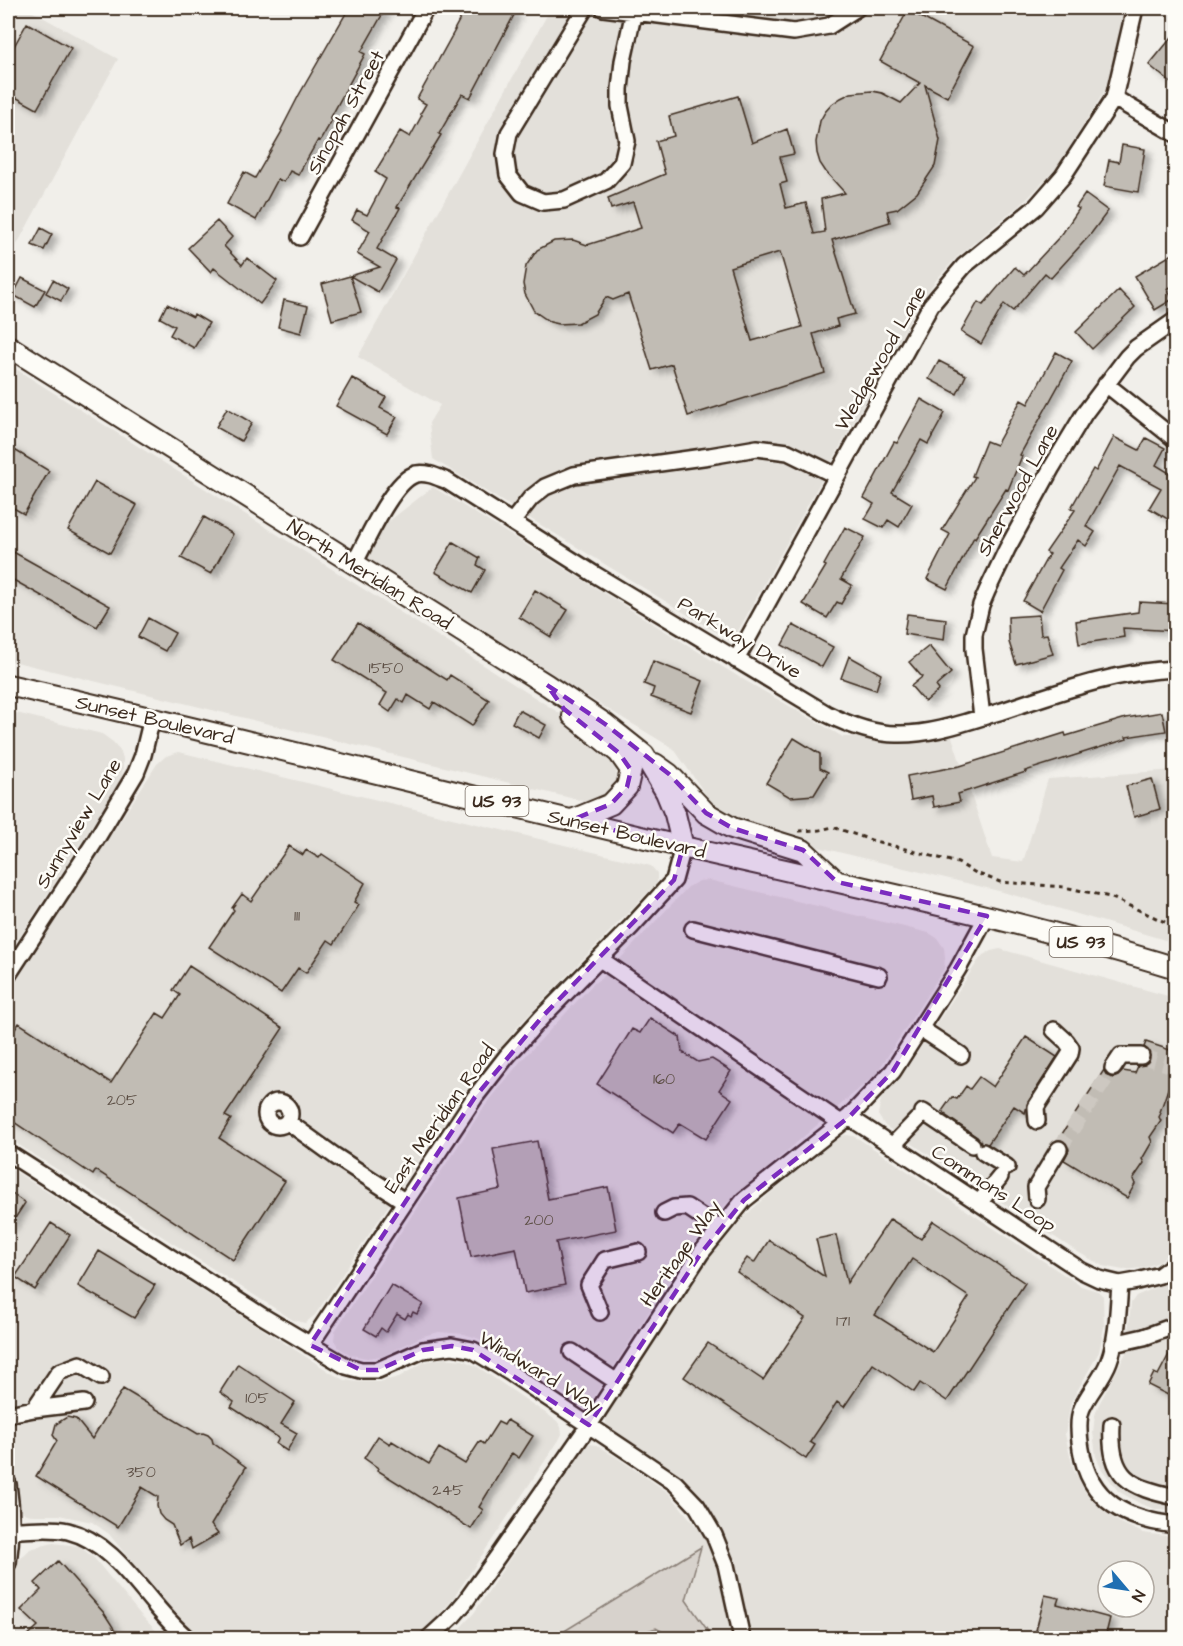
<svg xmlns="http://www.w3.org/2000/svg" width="1183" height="1646" font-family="'Architects Daughter',sans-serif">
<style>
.built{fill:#e3e0da;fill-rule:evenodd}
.green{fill:#d7d2cc;stroke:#897e75;stroke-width:1.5}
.building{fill:#c1bcb4;stroke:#3b2a1e;stroke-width:1.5;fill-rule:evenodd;filter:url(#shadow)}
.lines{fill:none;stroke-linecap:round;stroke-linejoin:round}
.minor-tunnel{stroke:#cdc8c1;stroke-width:15;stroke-dasharray:15 8;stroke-linecap:butt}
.minor-casing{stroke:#3b2a1e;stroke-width:20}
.major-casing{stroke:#3b2a1e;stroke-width:24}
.path{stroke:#3b2a1e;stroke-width:3;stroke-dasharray:4.5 4.5;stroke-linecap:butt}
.minor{stroke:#fdfcf7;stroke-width:15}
.major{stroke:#fdfcf7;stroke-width:20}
.marked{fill:#7b2cbf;fill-opacity:0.2;stroke:#7b2cbf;stroke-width:4.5;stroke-dasharray:12 8;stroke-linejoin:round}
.labels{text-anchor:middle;stroke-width:5;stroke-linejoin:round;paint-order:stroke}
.number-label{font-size:16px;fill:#5c4e44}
.shield{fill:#fdfcf7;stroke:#75695f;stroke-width:1.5}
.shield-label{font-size:18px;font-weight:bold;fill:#3b2a1e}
.street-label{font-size:20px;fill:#3b2a1e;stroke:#fdfcf7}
</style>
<defs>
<filter id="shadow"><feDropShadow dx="6" dy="4" stdDeviation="3" flood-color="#0004"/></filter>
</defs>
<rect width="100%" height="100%" fill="#f1efea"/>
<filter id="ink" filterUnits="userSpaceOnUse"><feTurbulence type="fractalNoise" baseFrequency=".0167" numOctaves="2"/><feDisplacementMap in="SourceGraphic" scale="12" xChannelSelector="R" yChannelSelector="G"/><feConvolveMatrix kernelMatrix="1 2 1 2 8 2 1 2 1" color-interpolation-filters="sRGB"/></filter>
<g filter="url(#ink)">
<!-- built -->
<path class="built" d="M8,8H26L118,59L8,261Z
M551,8H1124L1114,60L1104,92L1057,167L1028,198L956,258L937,279L920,302L732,642L433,459L429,423L440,405L358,357Z
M8,364L564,716L614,755L618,785L595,804L8,660Z
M433,487L739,677L843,737H952L992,858L1023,862L1048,779L1175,770V943L1003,892L727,825L674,749L349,552Z
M8,711L102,734L113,742L119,749L123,758V767L122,776L113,793L8,955Z
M179,752L651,866L657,873V883L519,1025L466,1090L315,1315L305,1323L293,1320L8,1138V994L157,764L166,756Z
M709,880L929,933L937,938L944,948L945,958L944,969L876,1074L719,1210L700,1233L590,1403L585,1405H582L489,1344L477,1338L464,1334L439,1332L423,1336L383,1356L367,1358L351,1355L339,1348L334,1340L335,1331L482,1110L520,1062L594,983L602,978L688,887L699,881Z
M1000,949L1175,998V1247L1159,1262L1143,1268L1123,1270L1103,1266L1076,1251L885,1126L878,1115L881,1099L901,1077L978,961L983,955L991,951Z
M846,1135L853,1136L859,1139L1081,1286L1098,1291L1103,1296L1104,1327L1099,1352L1071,1402L1065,1434L1069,1452L1074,1470L1082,1486L1088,1496L1103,1511L1119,1522L1143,1533L1175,1537V1638H753L735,1562L723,1530L703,1499L680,1476L653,1456L607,1426L605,1418L708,1260L745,1216L761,1201L838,1137ZM1108,1571H1144V1607H1108Z
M8,1167L333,1374L345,1380L358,1382H379L399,1377L424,1362L444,1358L463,1360L478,1367L557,1421L561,1427L562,1434L559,1440L452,1600L434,1621L413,1638H203L190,1630L161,1598L109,1534L92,1522L59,1515H33L26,1514L20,1510L14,1468L8,1445Z
M1175,1279V1512L1155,1509L1141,1504L1118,1491L1101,1468L1096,1456L1093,1432L1095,1415L1098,1406L1126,1353L1131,1303L1136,1296Z
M589,1444L596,1445L619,1459L669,1493L705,1537L717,1568L732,1638H451L474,1613L582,1450Z
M53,1543L79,1546L94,1558L140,1614L163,1638H8V1581L18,1561L30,1549Z"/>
<!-- green -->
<path class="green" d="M701,1547L686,1600L713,1638H674L656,1628L625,1638H553Z"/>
<!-- building -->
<path class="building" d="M349,8H386L361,52L365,54L330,119L332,120L320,141L318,140L298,175L290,171L284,182L278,179L256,220L227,204L244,172L255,178L282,131L281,130L299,95Z
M466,8H505L515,13L470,98L462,94L439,134L441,135L397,207L400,208L377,249L396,260L378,292L350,276L380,267L357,254L370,231L352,220L357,210L367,215L386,179L375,172L400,131L410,137L422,115L420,114L426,104L417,99L455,30H454Z
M908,10L974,46L947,97L925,85L940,140L935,166L917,193L897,209L887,211L890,222L832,240L855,314L836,319L838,326L813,334L825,373L688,416L672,364L652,370L628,294L613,300L606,297L595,314L578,323L559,324L550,322L534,311L525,294L523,284L526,266L537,250L554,241L573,240L587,245L641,228L633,202L611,209L608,198L665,174L656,141L674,136L669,116L738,96L752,143L787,129L794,154L780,157L787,182L780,184L786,208L806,203L814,234L825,232L821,199L845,193L826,172L820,163L817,153L816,142L820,121L825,112L832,104L841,98L851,93L872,91L882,93L901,103L920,83L880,61ZM780,252L802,327L752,341L730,267Z
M27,23L71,48L37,109L8,93V57Z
M1176,32V87L1149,65Z
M1122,145L1145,149L1138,192L1104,186L1109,160L1119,162Z
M1085,194L1108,211L1090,235L1051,278L1045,273L1013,311L1004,304L981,344L961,332L978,302L983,305L1015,267L1024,275L1062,234L1079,209L1076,207Z
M217,221L232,237L224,246L242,265L247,258L277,281L260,304L214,268L211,272L188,248Z
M41,228L52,234L44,250L32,245Z
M1176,252V284L1167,289L1173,299L1155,310L1135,276Z
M350,276L361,312L332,320L322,284Z
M22,278L45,290L35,307L13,295Z
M53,280L68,289L61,301L46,293Z
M1119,290L1135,307L1092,349L1076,332Z
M284,300L308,306L301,333L278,327Z
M167,304L193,317L194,314L209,323L194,348L170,335L175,326L160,318Z
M1056,352L1072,361L1020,455L1022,456L1008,490L1006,489L975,538L974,537L947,589L927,579L950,534L942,530L975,477L972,476L986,441L996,445L1021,400L1028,404Z
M939,361L966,375L957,394L929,379Z
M352,378L386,397L380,408L397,417L387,434L336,406Z
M921,399L945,413L928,444L921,440L892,492L912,504L899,527L888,520L883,528L865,519L874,504L864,498L894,442L897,443Z
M227,408L252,423L241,441L216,427Z
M1114,437L1139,450L1146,438L1165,448L1156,465L1176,477V524L1149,508L1161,488L1120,466L1086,526L1095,532L1086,546L1078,540L1059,568L1062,570L1040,611L1023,601L1049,554L1046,552L1075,510L1071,508L1093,469L1096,471Z
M8,446L49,471L24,514L8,505Z
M95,482L137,505L110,553L68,530Z
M204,517L233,534L211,574L181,558Z
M845,527L865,537L841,579L852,585L841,604L837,602L827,618L803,604L826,566L824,565Z
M453,542L480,558L477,565L485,570L472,593L435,572Z
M8,549L110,606L97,627L8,577Z
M535,590L568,610L551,637L519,617Z
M1139,602L1176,604V631L1123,628L1124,637L1079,644L1076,621L1138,612Z
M907,614L946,619L944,640L904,634Z
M1039,615L1041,635L1047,634L1053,654L1016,664L1009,642L1008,617Z
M148,618L175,633L165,651L138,637Z
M358,623L447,680L450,675L489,700L472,726L434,702L430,709L408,695L404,703L398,699L390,712L380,705L387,693L334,660Z
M793,625L833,647L822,667L782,645Z
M929,646L951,673L936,686L939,690L925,702L911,686L922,677L909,662Z
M849,656L881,674L876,690L841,678Z
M653,661L703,681L691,712L651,697L654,688L644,684Z
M519,710L546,725L539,738L512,723Z
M1162,712L1166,731L1126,737L1127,739L1025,771L1026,772L958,794L960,802L934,807L932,796L911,800L907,776L960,766L1065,733L1066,736L1126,718Z
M794,738L820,754V768L828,772L814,795L790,797L766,783Z
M1152,779L1160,809L1134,817L1126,786Z
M289,846L303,855L306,850L319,858L322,854L365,883L354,902L359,905L334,944L328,940L306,973L298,968L281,993L209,947L234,910L232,908L242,894L251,901Z
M189,966L283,1028L225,1116L231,1119L219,1138L285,1181L233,1260L96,1170L93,1175L8,1118V1040L19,1023L111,1083L157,1013L165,1018L180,995L173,990Z
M650,1018L680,1037L682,1052L698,1062L712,1059L731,1071L719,1090L732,1099L706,1139L680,1123L673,1133L597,1084L632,1029L640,1033Z
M1026,1037L1057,1057L1028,1102L1025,1113L1014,1106L988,1144L981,1143L977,1137L945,1115L946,1114L942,1111L952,1097L957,1099L966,1086L970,1089L979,1077L993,1087Z
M1146,1042L1176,1052V1086H1169L1160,1112L1161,1113L1159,1117L1161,1121L1150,1137L1152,1142L1142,1159L1144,1163L1133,1179L1135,1184L1127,1198L1064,1160L1069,1150L1068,1145L1064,1140H1058L1104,1070L1107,1076L1113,1078L1118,1076L1123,1071L1135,1073L1138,1066L1145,1065L1149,1061L1151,1055L1149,1051L1144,1047Z
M537,1141L548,1199L608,1187L616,1230L556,1242L565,1285L525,1293L516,1248L471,1257L459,1198L501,1189L493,1149Z
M8,1191L25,1203L8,1229Z
M890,1219L921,1239L933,1221L1025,1283L947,1401L920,1383L914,1392L873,1364L844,1407L837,1402L810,1442L815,1445L806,1459L684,1377L708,1343L763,1380L805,1318L737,1272L747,1258L754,1263L769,1240L825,1277L816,1239L836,1235L847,1283ZM912,1259L969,1297L933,1352L875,1315Z
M51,1223L70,1235L35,1290L15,1277Z
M99,1251L155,1285L134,1318L78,1286Z
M391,1285L423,1304L417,1314L413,1312L411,1316L408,1314L405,1319L397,1314L386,1332L381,1328L376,1336L364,1329Z
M1176,1341V1399L1148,1385L1154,1373L1158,1375Z
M238,1364L295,1402L281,1424L297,1433L287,1451L276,1444L279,1438L231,1407L234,1402L220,1392Z
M123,1389L198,1434L203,1433L208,1435L212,1439L213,1443L246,1467L211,1525L218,1534L192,1549L189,1539L180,1545L172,1525L164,1520L159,1514L157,1506L158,1497L142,1487L118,1527L36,1476L57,1441L53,1435L56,1424L67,1417L76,1419L92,1439Z
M507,1420L533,1436L519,1458L512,1453L479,1507L483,1510L471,1529L377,1470L378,1468L364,1458L378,1436L390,1444L392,1441L429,1464L439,1448L465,1464L480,1441L484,1444L498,1422L504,1425Z
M58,1561L104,1613L113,1627L117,1638H25L38,1626L21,1610L41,1590L35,1583Z
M1045,1595L1059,1598L1057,1604L1110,1618L1105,1638H1034Z"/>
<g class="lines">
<!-- minor-tunnel -->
<path class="minor-tunnel" d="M1141,1056L1176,1067
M1059,1149L1113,1068"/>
<!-- minor casing -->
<g class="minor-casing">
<path id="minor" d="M585,8L509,133L505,154L508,175L522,193L543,202L564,200L606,181L622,163L627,141L620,106V89L623,61L634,11
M603,8L794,32L829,26L857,8
M1114,98L1176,134
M300,237L426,8
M1106,384L1176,440
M512,522L531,498L545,487L574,475L710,456L757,448L788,452L837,476
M354,564C366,542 393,480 416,474C428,472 437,477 447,481L594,574L827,714C849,725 872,734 897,734C931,735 966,722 999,712C1057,693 1114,671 1176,669
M736,660L931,305L964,266L1036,207L1063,176L1114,98L1135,8
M982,717L974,649V635L981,605L987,591L1007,549L1052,467L1084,414L1127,357L1136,348L1176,320
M693,929L879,976
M600,959L841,1123
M8,975L94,843L136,773L143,755L152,718
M920,1028L961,1055
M1113,1068L1121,1056H1141
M266 1114a12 12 0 1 1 24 0a12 12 0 1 1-24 0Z
M923,1112L972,1145
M849,1117L1082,1271L1099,1279L1120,1284
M1037,1121L1036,1107L1070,1054L1071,1048L1066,1041L1054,1030
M288,1122L335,1156L404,1201
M892,1146L917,1120
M983,1152L1007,1167
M8,1153L262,1316L346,1366L361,1370H378L423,1350L452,1346L473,1350L509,1372L647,1464L675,1483L697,1506L714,1535L726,1565L742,1638
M1037,1199L1036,1187L1059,1149
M979,1203L1000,1177
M664,1213L674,1208L687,1207L720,1229
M1176,1263L1160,1275L1137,1281L1120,1284C1118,1308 1118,1337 1109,1361C1103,1378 1089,1392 1082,1408C1077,1420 1079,1437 1081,1449C1089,1502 1127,1520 1176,1525
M600,1312L589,1285L605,1260L638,1252
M1113,1344L1144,1337L1174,1326
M310,1345L475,1097L507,1056L542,1017L631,927L674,880L683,847
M572,1352L617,1382
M34,1409L59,1372L80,1364L101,1377
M8,1414L34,1409L84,1403
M1112,1425C1109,1478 1129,1487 1176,1497
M8,1484C12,1510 12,1537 8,1563
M8,1530C28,1531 47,1526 68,1531C120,1544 147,1606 187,1638
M429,1638L453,1616L465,1602L498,1556L589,1425L701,1253L744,1200L849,1117L893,1071L958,969L987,916"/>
</g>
<!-- major casing -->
<g class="major-casing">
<path id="major" d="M8,346L547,685L605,724L644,755L666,792L675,814L683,847
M8,685C233,736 458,794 683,847C848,885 1014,918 1176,968
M655,764L669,774L706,813L732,828L803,850L835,880
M572,820L611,804L627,787L631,770L619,753L573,716"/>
</g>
<!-- path -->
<path class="path" d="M799,831L820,830L833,827L871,840L958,863L976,873L1000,882L1064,887L1110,897L1176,927"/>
<!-- minor -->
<use href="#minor" class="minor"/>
<!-- major -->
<use href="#major" class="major"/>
</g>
</g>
<!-- marked area -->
<path class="marked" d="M547,685L605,724L669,774L706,813L732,828L803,850L837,882L987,916L893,1071L849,1117L744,1200L701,1253L589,1425L473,1350L452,1346L423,1350L378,1370H361L310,1345L475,1097L542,1017L674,880L683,847L572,820L611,804L627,787L631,770L619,753L564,709Z"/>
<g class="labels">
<!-- number labels -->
<g class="number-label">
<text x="386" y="673">1550</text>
<text x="297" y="921">111</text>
<text x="664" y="1084">160</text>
<text x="122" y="1105">205</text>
<text x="539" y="1225">200</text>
<text x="843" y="1326">171</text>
<text x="257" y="1403">105</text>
<text x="141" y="1477">350</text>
<text x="448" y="1495">245</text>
</g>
<!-- shield labels -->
<g class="shield">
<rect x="465.5" y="786" width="63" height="30" rx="4.5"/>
<rect x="1049.5" y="927" width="63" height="30" rx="4.5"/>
</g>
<g class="shield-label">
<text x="497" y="807">US 93</text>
<text x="1081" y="948">US 93</text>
</g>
<!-- street labels -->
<g class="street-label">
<text transform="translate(345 112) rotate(-61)" y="7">Sinopah Street</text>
<text transform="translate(880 358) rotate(-60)" y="7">Wedgewood Lane</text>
<text transform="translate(1017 490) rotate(-61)" y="7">Sherwood Lane</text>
<text transform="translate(370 574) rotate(32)" y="7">North Meridian Road</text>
<text transform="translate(740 637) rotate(31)" y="7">Parkway Drive</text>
<text transform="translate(155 719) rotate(13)" y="7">Sunset Boulevard</text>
<text transform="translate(78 823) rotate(-59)" y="7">Sunnyview Lane</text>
<text transform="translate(627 833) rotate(13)" y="7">Sunset Boulevard</text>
<text transform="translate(439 1118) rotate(-55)" y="7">East Meridian Road</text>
<text transform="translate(994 1188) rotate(33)" y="7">Commons Loop</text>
<text transform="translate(680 1253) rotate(-55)" y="7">Heritage Way</text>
<text transform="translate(540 1371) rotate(31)" y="7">Windward Way</text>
</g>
</g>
<!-- margin -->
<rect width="1183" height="1646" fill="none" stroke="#fdfcf7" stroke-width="30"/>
<rect x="15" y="15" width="1153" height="1616" fill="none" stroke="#3b2a1e" stroke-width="2" filter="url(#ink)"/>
<!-- north arrow -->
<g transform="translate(1126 1589) rotate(119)"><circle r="28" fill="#fdfcf7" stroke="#afa8a0" stroke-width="1.5"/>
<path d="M0-4.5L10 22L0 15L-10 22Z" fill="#1f6fb2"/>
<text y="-9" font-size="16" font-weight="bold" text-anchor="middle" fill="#3b2a1e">N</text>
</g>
</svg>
